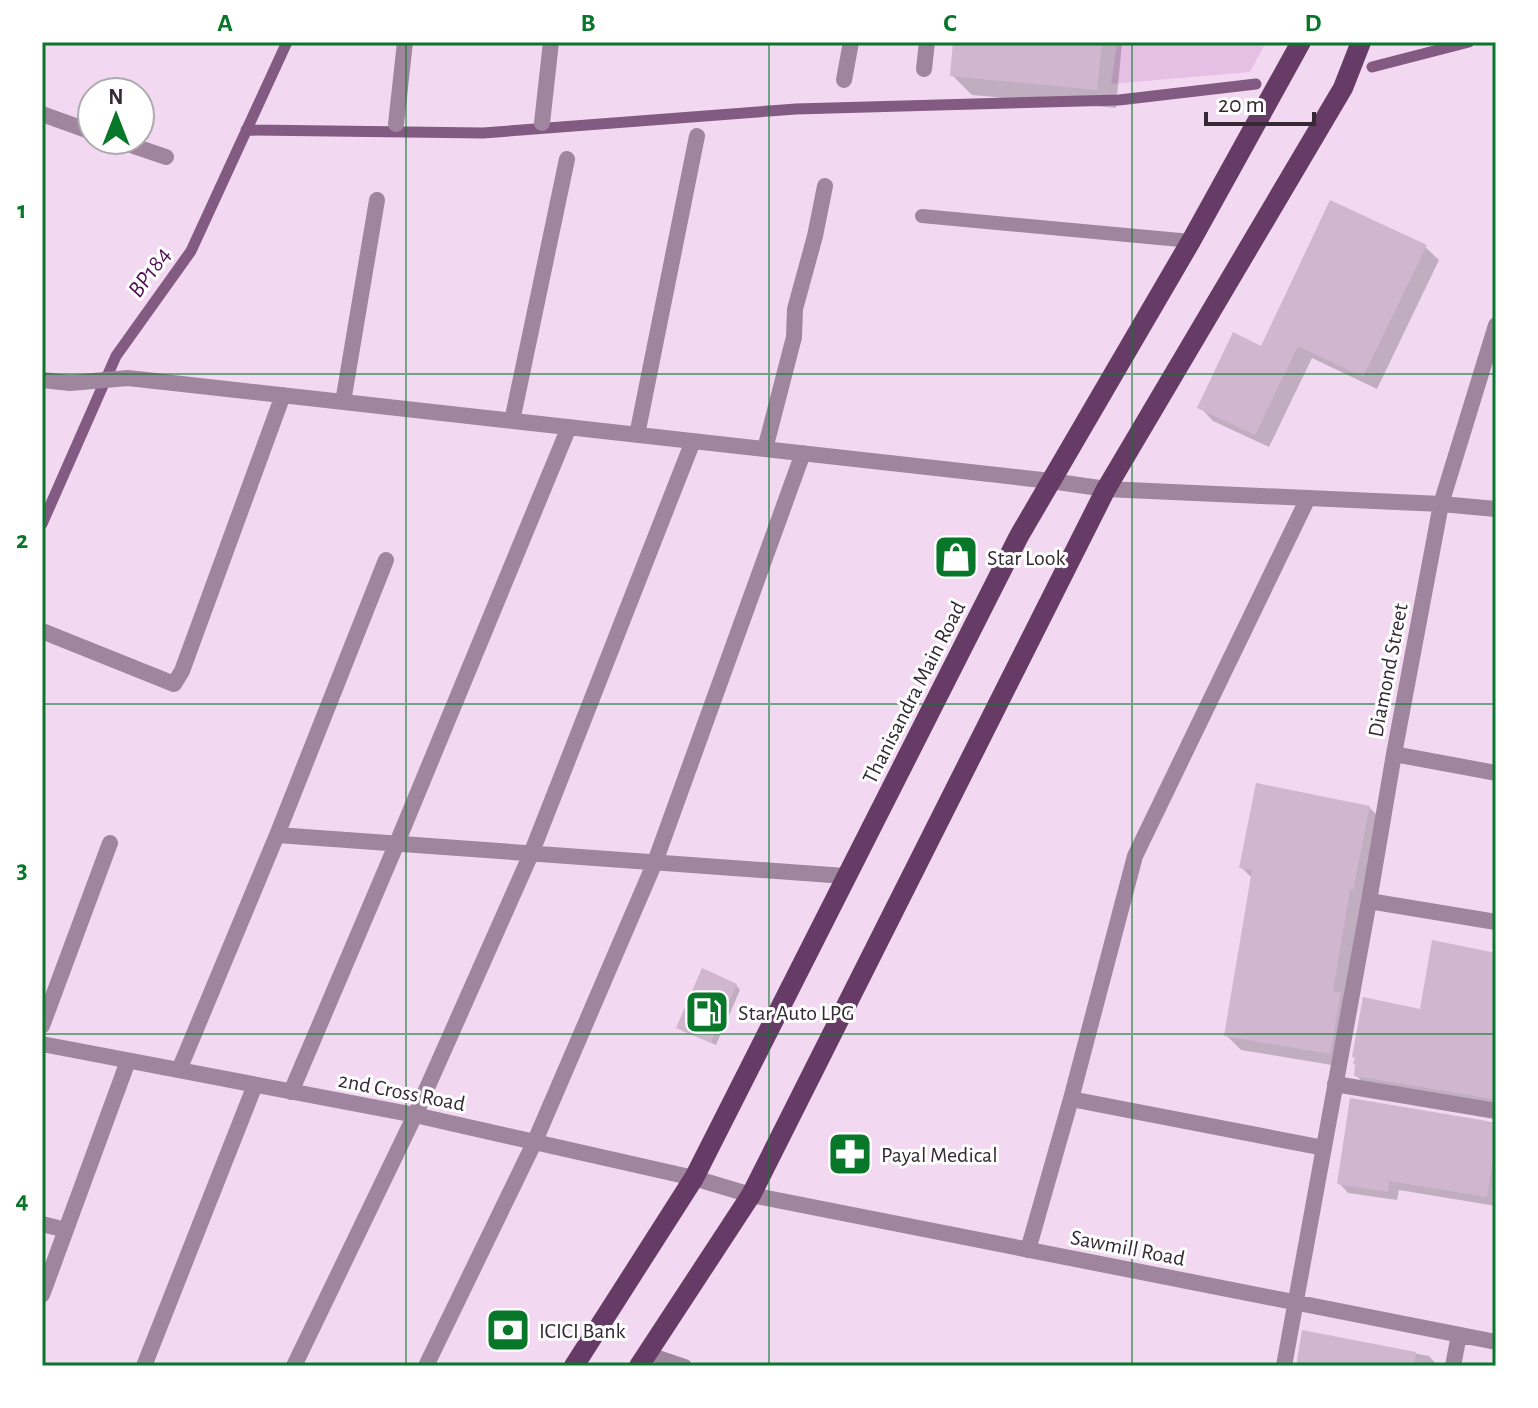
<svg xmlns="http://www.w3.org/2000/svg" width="1538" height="1408" font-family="'Alegreya Sans',sans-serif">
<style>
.green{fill:#e6bfe5}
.shadow{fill:#0003}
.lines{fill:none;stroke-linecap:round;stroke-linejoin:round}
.stream{stroke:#835a82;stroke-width:11}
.building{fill:#d0b7cf}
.lane{stroke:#9f869e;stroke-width:14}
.street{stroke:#9f869e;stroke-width:16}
.primary{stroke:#663b66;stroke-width:20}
.grid{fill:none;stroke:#09772a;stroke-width:2;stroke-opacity:0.55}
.labels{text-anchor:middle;stroke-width:6;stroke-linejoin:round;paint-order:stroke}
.poi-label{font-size:22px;fill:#332a33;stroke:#fff;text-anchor:start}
.street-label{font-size:22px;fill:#332a33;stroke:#fff}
.water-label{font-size:24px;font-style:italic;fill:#530d55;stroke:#fff}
.neatline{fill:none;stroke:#09772a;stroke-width:3}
.grid-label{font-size:26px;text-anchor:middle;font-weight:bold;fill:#09772a}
</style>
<rect width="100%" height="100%" fill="#f2d9f1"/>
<!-- green -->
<path class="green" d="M1117,42H1266L1250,72L1111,84Z"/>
<!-- shadow -->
<path class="shadow" d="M955,42H1122L1116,108L972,95L952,75Z
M1425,247L1439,260L1377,389L1312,358L1269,447L1213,421L1200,407L1262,348Z
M1369,807L1384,822L1344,1067L1241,1050L1226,1035L1253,879L1241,867Z
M1496,955V1107L1365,1085L1356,1075L1421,1011Z
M736,985L740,990L716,1045L683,1031L678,1027Z
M1352,1100L1496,1123V1206L1399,1190L1397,1200L1348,1193L1339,1183Z
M1304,1333L1429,1356L1438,1366H1298Z"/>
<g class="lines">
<!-- stream -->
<path class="stream" d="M1372,67L1469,42
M246,130L483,133L796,109L1119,100L1256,84
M42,524L116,356L191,251L287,42"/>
</g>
<!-- building -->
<path class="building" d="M953,42H1102L1097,90L950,76Z
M1330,200L1427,245L1363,377L1298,346L1255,435L1197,408L1233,332L1261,346Z
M1256,783L1370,806L1353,890H1350L1333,991L1341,993L1330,1054L1224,1036L1252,870L1239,868Z
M1432,940L1496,953V1077L1492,1099L1354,1076L1355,1064H1353L1355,1058L1352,1057L1363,997L1420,1009Z
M702,968L737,984L711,1042L676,1028Z
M1350,1098L1487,1121V1123L1496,1124V1138L1487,1197L1389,1181L1388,1192L1337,1184Z
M1302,1330L1416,1352L1414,1366H1296Z"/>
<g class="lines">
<!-- lane -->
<path class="lane" d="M922,216L1191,241
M647,1353L685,1366"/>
<!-- street -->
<path class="street" d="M924,69L927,42
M844,80L851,42
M42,114L92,132
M542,123L551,42
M396,124L405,42
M116,140L166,157
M42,380L70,383L128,378L1051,481L1106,489L1441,504L1496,509
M343,402L377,200
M512,421L567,159
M637,435L697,136
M765,449L794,337L795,309L815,236L825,186
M42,631L174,684L182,671L283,395
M1394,754L1496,773
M277,835L845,876
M1369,901L1496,922
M42,1026L110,843
M42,1044L415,1115L694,1178L751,1195L1496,1342
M179,1070L277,835L386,560
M1335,1084L1496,1111
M291,1092L397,843L569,427
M1071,1099L1324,1148
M42,1224L66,1230
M1028,1250L1071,1099L1135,856L1308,498
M42,1295L128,1061
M144,1366L255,1085
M294,1366L415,1115L531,854L693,441
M426,1366L535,1141L655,862L803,453
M1284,1366L1369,901L1394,754L1441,504L1496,325
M1453,1366L1459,1335"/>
<!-- primary -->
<path class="primary" d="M574,1366L694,1178L1019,536L1191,241L1301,42
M639,1366L751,1195L1106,489L1343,88L1361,42"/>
</g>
<!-- grid -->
<path class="grid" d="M406,42V1366M769,42V1366M1132,42V1366M42,374H1496M42,704H1496M42,1034H1496"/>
<!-- icons -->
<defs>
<g id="shop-square" transform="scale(2.3)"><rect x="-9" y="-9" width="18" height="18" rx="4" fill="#09772a" stroke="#fff"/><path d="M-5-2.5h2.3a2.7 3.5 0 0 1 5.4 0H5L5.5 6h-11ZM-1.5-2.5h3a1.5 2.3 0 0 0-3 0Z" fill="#fff"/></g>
<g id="fuel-square" transform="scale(2.3)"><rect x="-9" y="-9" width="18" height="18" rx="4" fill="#09772a" stroke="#fff"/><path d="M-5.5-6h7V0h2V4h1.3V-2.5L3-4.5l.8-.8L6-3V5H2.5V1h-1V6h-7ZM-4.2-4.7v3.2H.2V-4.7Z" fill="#fff"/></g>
<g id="pharmacy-square" transform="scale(2.3)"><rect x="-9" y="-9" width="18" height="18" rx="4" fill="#09772a" stroke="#fff"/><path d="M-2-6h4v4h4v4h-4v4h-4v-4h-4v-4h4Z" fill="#fff"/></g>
<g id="bank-square" transform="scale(2.3)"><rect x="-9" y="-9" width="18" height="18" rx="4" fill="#09772a" stroke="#fff"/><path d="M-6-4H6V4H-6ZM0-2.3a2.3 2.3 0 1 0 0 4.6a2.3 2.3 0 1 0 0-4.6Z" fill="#fff"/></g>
</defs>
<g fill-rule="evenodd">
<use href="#shop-square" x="956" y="557"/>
<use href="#fuel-square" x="707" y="1012"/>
<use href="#pharmacy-square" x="850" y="1154"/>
<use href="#bank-square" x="508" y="1330"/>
</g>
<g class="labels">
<!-- poi labels -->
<g class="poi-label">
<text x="987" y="565">Star Look</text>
<text x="738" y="1020">Star Auto LPG</text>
<text x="881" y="1162">Payal Medical</text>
<text x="539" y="1338">ICICI Bank</text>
</g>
<!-- street labels -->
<g class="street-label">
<text transform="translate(1387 670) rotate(-79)" y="8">Diamond Street</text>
<text transform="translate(913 692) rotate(-63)" y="8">Thanisandra Main Road</text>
<text transform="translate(402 1091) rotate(11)" y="8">2nd Cross Road</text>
<text transform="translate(1128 1247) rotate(11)" y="8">Sawmill Road</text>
</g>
<!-- water labels -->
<g class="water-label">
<text transform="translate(149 272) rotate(-54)" y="8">BP184</text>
</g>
</g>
<!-- border -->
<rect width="1538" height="1408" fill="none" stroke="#ffffff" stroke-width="88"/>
<!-- north arrow -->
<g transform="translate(116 116)"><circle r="38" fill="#ffffff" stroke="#adaaad" stroke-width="2"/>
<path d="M0-6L14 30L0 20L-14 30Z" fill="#09772a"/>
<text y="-12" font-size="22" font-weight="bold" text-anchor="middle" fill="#332a33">N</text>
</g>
<!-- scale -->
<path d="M1206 112v12h108v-12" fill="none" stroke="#332a33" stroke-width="4"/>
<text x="1218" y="112" font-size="24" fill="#332a33" stroke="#ffffff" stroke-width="6" paint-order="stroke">20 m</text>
<rect x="44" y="44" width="1450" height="1320" class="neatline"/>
<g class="grid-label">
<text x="225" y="31">A</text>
<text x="588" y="31">B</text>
<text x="950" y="31">C</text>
<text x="1313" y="31">D</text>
<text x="22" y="218">1</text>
<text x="22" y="548">2</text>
<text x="22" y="878">3</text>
<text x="22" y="1208">4</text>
</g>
</svg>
